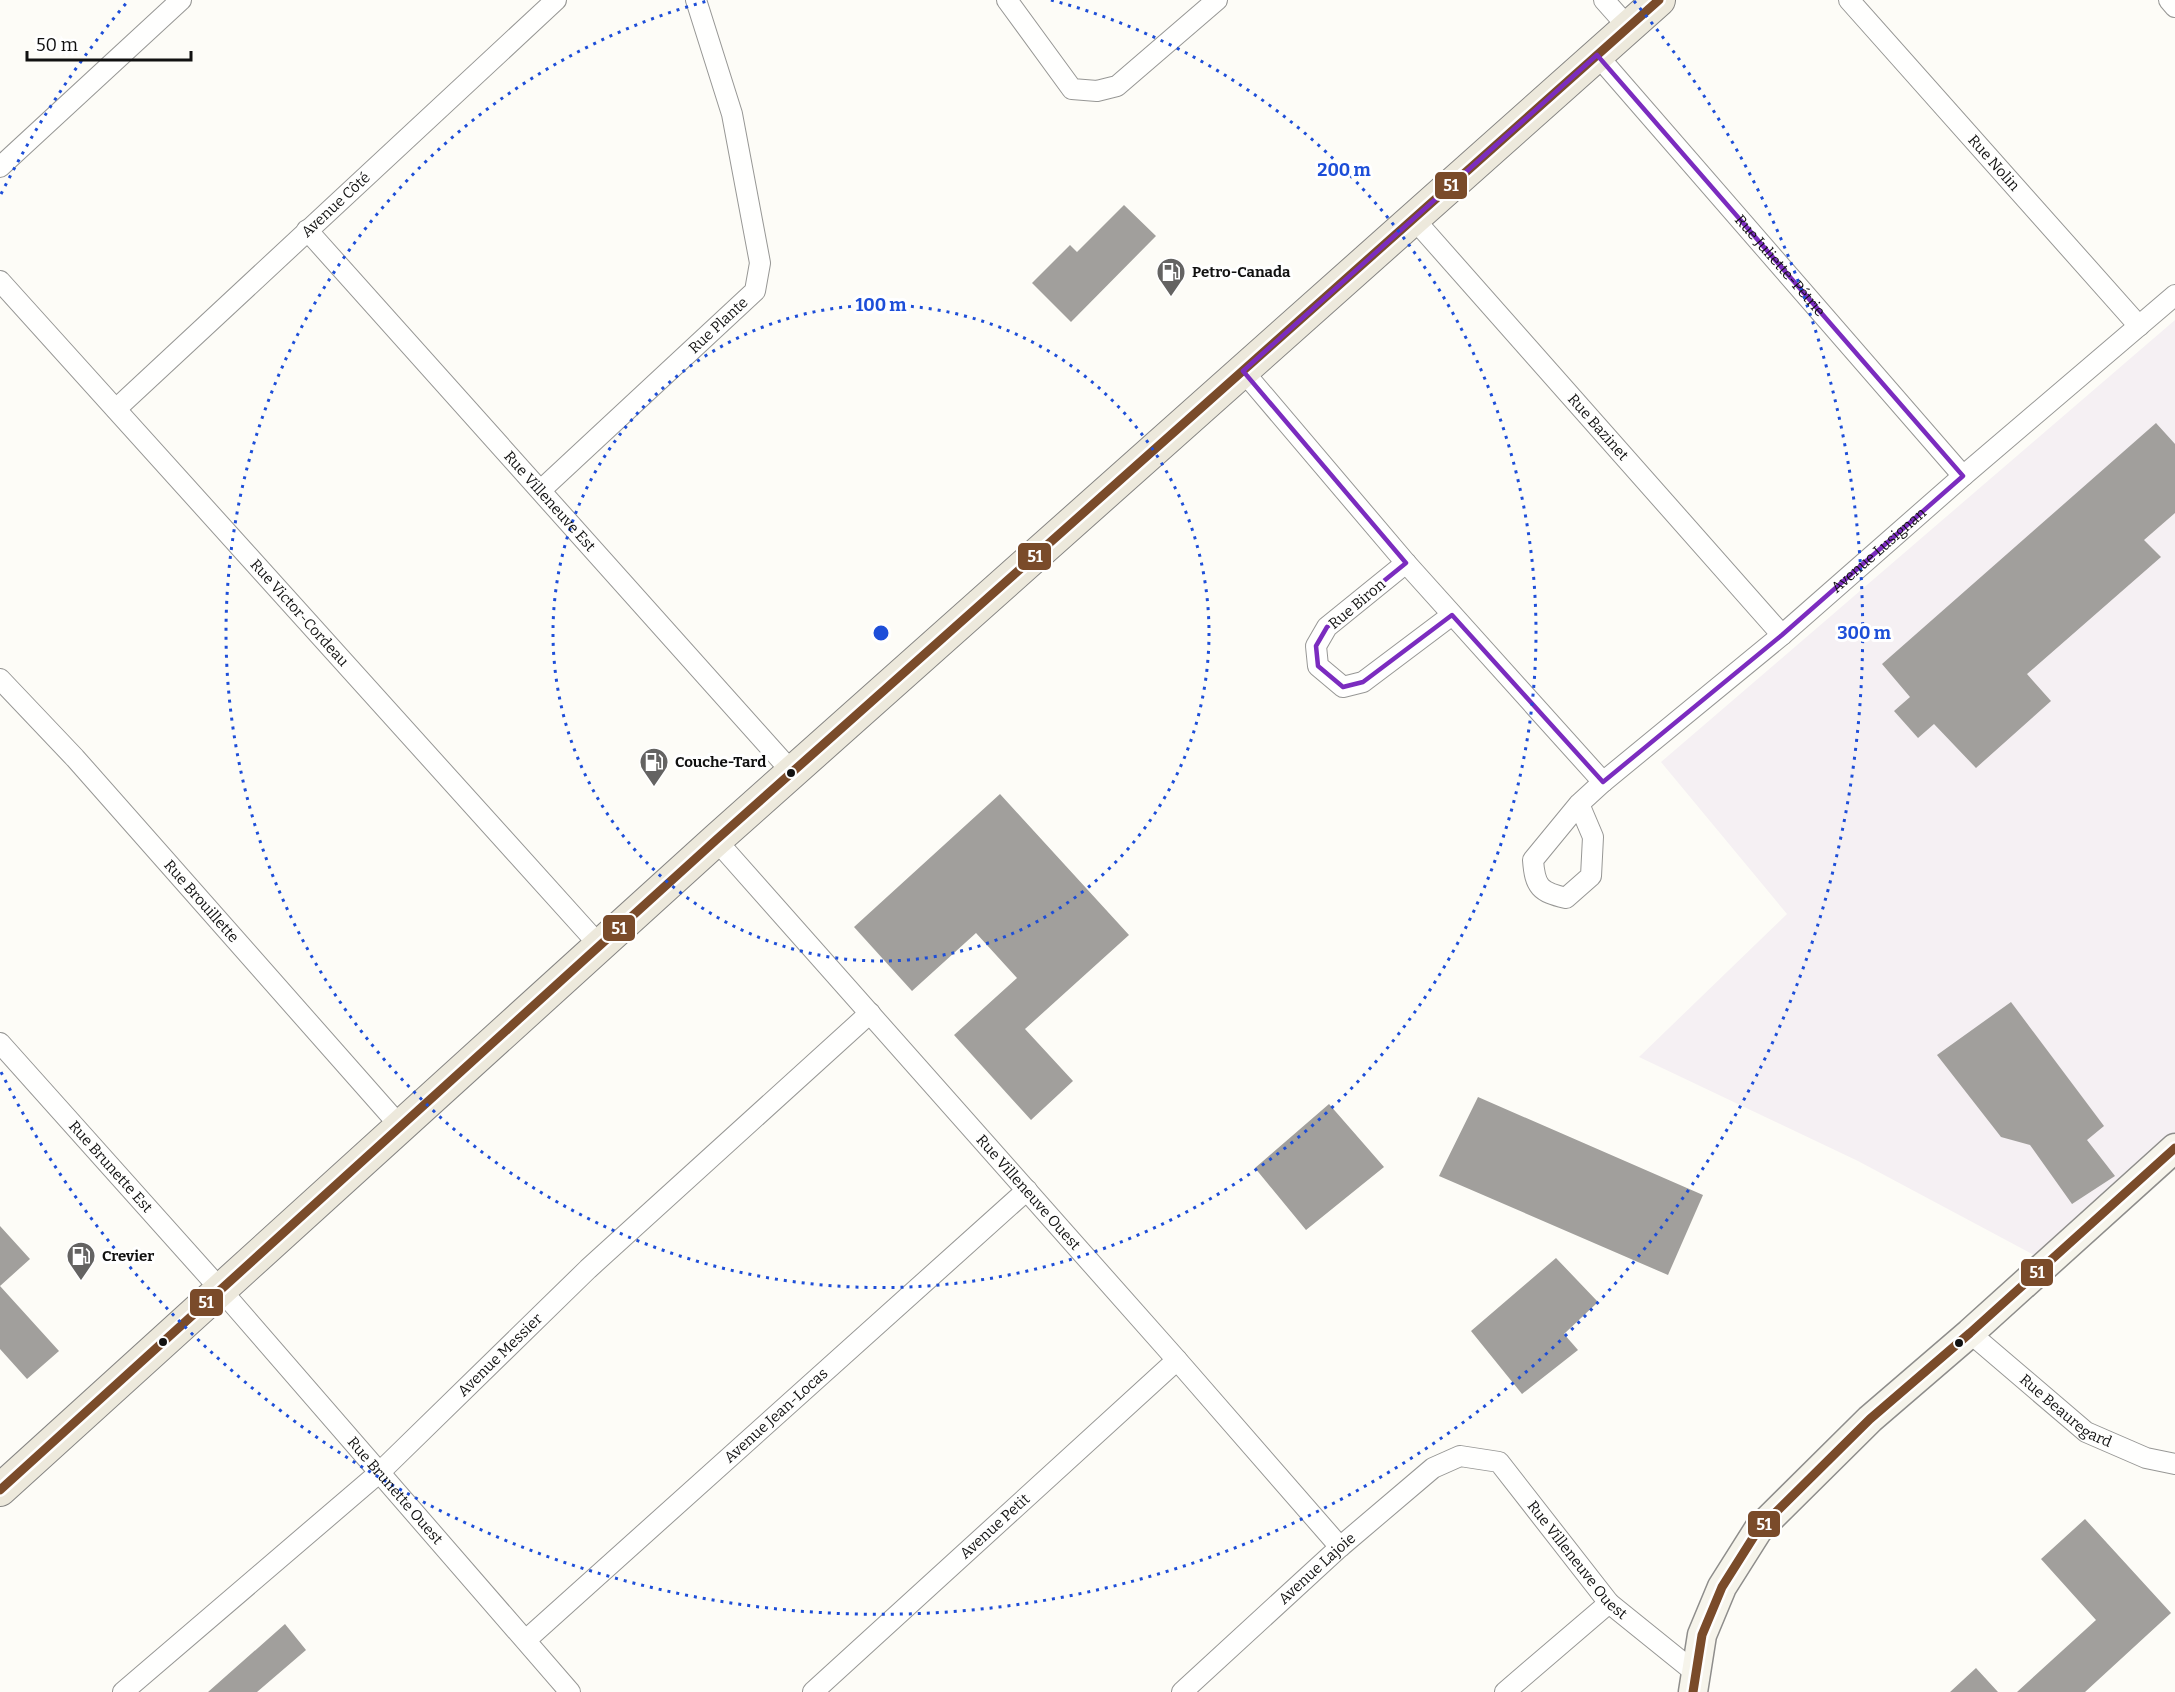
<svg xmlns="http://www.w3.org/2000/svg" width="2175" height="1692" font-family="Bitter,serif">
<style>
.industrial{fill:#f5f0f3}
.building{fill:#a19f9c}
.lines{fill:none;stroke-linecap:round;stroke-linejoin:round}
.street-casing{stroke:#979795;stroke-width:22}
.secondary-casing{stroke:#8e8d8b;stroke-width:31}
.primary-casing{stroke:#858482;stroke-width:34}
.street{stroke:#fffffe;stroke-width:20}
.secondary{stroke:#f6f4eb;stroke-width:28}
.primary{stroke:#ede9dc;stroke-width:32}
.bus-1-casing{stroke:#fff;stroke-width:14}
.bus-1{stroke:#7a4b2a;stroke-width:9}
.marked{fill:none;stroke:#7b2cbf;stroke-width:4.5;stroke-linejoin:round}
.ring{fill:none;stroke:#1d4ed8;stroke-width:3;stroke-dasharray:3 6}
.bus-dot{fill:#111;stroke:#fff;stroke-width:2}
.labels{text-anchor:middle;stroke-width:6;stroke-linejoin:round;paint-order:stroke}
.street-label{font-size:15px;fill:#111;stroke:#fff}
.poi-label{font-size:15px;font-weight:bold;fill:#111;stroke:#fff;text-anchor:start}
.centre{fill:#1d4ed8;stroke:#fff;stroke-width:3}
.ring-label{font-size:18px;text-anchor:middle;font-weight:bold;fill:#1d4ed8;stroke:#fff;stroke-width:6;stroke-linejoin:round;paint-order:stroke}
.line-badge{stroke:#fff;stroke-width:2}
.badge-label{font-size:16px;text-anchor:middle;font-weight:bold;fill:#fff}
</style>
<rect width="100%" height="100%" fill="#fdfcf7"/>
<!-- industrial -->
<path class="industrial" d="M2175,320V1133L2036,1256L1858,1161L1639,1057L1787,914L1661,762Z"/>
<!-- building -->
<path class="building" d="M1124,205L1156,236L1071,322L1032,283L1070,245L1077,252Z
M2156,423L2175,444V513L2144,540L2161,557L2027,674L2051,701L1976,768L1934,724L1918,738L1894,711L1910,697L1882,664Z
M1000,794L1129,935L1025,1029L1073,1081L1031,1120L954,1035L1017,978L976,933L912,991L854,927Z
M2011,1002L2104,1126L2087,1140L2115,1176L2072,1204L2030,1145L2001,1137L1937,1055Z
M1478,1097L1703,1195L1668,1275L1439,1176Z
M1329,1104L1384,1167L1306,1230L1255,1168Z
M0,1226L30,1259L0,1286Z
M1556,1258L1598,1302L1564,1334L1578,1350L1522,1394L1471,1331Z
M0,1286L59,1351L27,1379L0,1349Z
M2085,1519L2171,1613L2085,1692H2017L2096,1620L2041,1559Z
M285,1624L306,1650L257,1692H208Z
M1976,1668L1998,1692H1950Z"/>
<g class="lines">
<!-- street casing -->
<g class="street-casing">
<g id="street">
<path d="M1007,0L1072,89L1097,91L1117,86L1217,0"/>
<path d="M1604,0L1628,27"/>
<path id="s1" d="M1849,0L2139,326"/>
<path d="M2169,0L2175,7"/>
<path id="s2" d="M1597,55L1963,476"/>
<path d="M0,167L181,0"/>
<path id="s3" d="M1414,219L1782,635"/>
<path id="s4" d="M307,230L792,772"/>
<path id="s5" d="M0,281L600,946"/>
<path d="M1243,371L1406,563L1603,782"/>
<path id="s6" d="M116,409L556,0"/>
<path id="s7" d="M541,490L755,291L760,263L732,114L696,0"/>
<path d="M1406,563L1327,627L1316,646L1318,666L1343,687L1363,682L1452,615"/>
<path id="s8" d="M0,679L75,758L400,1126"/>
<path id="s9" d="M1579,804L1593,837L1591,876L1566,898C1540,892 1535,887 1533,860L1579,804L1603,782L1782,635L1963,476L2175,295"/>
<path id="s10" d="M716,840L1177,1360L1340,1547"/>
<path id="s11" d="M0,1043L221,1290L570,1692"/>
<path id="s12" d="M1970,1333L2086,1432L2146,1458L2175,1464"/>
<path id="s13" d="M526,1640L1027,1190"/>
<path id="s14" d="M123,1692L380,1472L588,1269L870,1013"/>
<path id="s15" d="M813,1692L1177,1360"/>
<path id="s16" d="M1182,1692L1340,1547L1433,1468L1460,1456L1499,1462L1609,1603L1697,1674"/>
<path d="M1505,1692L1609,1603"/>
</g>
</g>
<!-- secondary casing -->
<g class="secondary-casing">
<path id="secondary" d="M1693,1692L1702,1635L1722,1587L1758,1530L1870,1419L1970,1333L2175,1148"/>
</g>
<!-- primary casing -->
<g class="primary-casing">
<path id="primary" d="M0,1490L716,840L1659,0"/>
</g>
<!-- street -->
<use href="#street" class="street"/>
<!-- secondary -->
<use href="#secondary" class="secondary"/>
<!-- primary -->
<use href="#primary" class="primary"/>
<!-- bus-1 casing -->
<g class="bus-1-casing">
<path id="bus-1" d="M0,1490L716,840L1659,0
M1693,1692L1702,1635L1722,1587L1758,1530L1870,1419L1970,1333L2175,1148"/>
</g>
<!-- bus-1 -->
<use href="#bus-1" class="bus-1"/>
</g>
<!-- marked area -->
<path class="marked" d="M1597,55L1963,476L1782,635L1603,782L1452,615L1363,682L1343,687L1318,666L1316,646L1327,627L1406,563L1243,371Z"/>
<!-- distance rings -->
<g class="ring">
<circle cx="881" cy="633" r="328"/>
<path d="M1051 0A655 655 0 1 1 711 0"/>
<path d="M1 194A983 983 0 0 1 128 1M1634 1A983 983 0 1 1 1 1072"/>
</g>
<!-- icons -->
<defs>
<g id="fuel-pin" transform="scale(1.5)"><path d="M0 17L-7.5 6A9.5 9.5 0 1 1 7.5 6Z" fill="#646362" stroke="#fff"/><path d="M-5.5-6h7V0h2V4h1.3V-2.5L3-4.5l.8-.8L6-3V5H2.5V1h-1V6h-7ZM-4.2-4.7v3.2H.2V-4.7Z" fill="#fff"/></g>
</defs>
<g fill-rule="evenodd">
<use href="#fuel-pin" x="1171" y="272"/>
<use href="#fuel-pin" x="654" y="762"/>
<use href="#fuel-pin" x="81" y="1256"/>
</g>
<!-- markers -->
<g class="bus-dot">
<circle cx="791" cy="773" r="5"/>
<circle cx="163" cy="1342" r="5"/>
<circle cx="1959" cy="1343" r="5"/>
</g>
<g class="labels">
<!-- street labels -->
<g class="street-label">
<text dy="5" stroke="none"><textPath href="#s1" startOffset="218">Rue Nolin</textPath></text>
<text dy="5" stroke="none"><textPath href="#s6" startOffset="300">Avenue Côté</textPath></text>
<text dy="5" stroke="none"><textPath href="#s2" startOffset="279">Rue Juliette-Pétrie</textPath></text>
<text dy="5" stroke="none"><textPath href="#s7" startOffset="242">Rue Plante</textPath></text>
<text dy="5" stroke="none"><textPath href="#s3" startOffset="278">Rue Bazinet</textPath></text>
<text dy="5" stroke="none"><textPath href="#s4" startOffset="364">Rue Villeneuve Est</textPath></text>
<text dy="5" stroke="none"><textPath href="#s9" startOffset="630">Avenue Lusignan</textPath></text>
<text transform="translate(1357 604) rotate(-40)" y="5">Rue Biron</text>
<text dy="5" stroke="none"><textPath href="#s5" startOffset="447">Rue Victor-Cordeau</textPath></text>
<text dy="5" stroke="none"><textPath href="#s8" startOffset="300">Rue Brouillette</textPath></text>
<text dy="5" stroke="none"><textPath href="#s11" startOffset="166">Rue Brunette Est</textPath></text>
<text dy="5" stroke="none"><textPath href="#s10" startOffset="471">Rue Villeneuve Ouest</textPath></text>
<text dy="5" stroke="none"><textPath href="#s14" startOffset="506">Avenue Messier</textPath></text>
<text dy="5" stroke="none"><textPath href="#s12" startOffset="124">Rue Beauregard</textPath></text>
<text dy="5" stroke="none"><textPath href="#s13" startOffset="336">Avenue Jean-Locas</textPath></text>
<text dy="5" stroke="none"><textPath href="#s11" startOffset="597">Rue Brunette Ouest</textPath></text>
<text dy="5" stroke="none"><textPath href="#s15" startOffset="246">Avenue Petit</textPath></text>
<text dy="5" stroke="none"><textPath href="#s16" startOffset="531">Rue Villeneuve Ouest</textPath></text>
<text dy="5" stroke="none"><textPath href="#s16" startOffset="183">Avenue Lajoie</textPath></text>
</g>
<!-- poi labels -->
<g class="poi-label">
<text x="1192" y="277">Petro-Canada</text>
<text x="675" y="767">Couche-Tard</text>
<text x="102" y="1261">Crevier</text>
</g>
</g>
<circle cx="881" cy="633" r="9" class="centre"/>
<g class="ring-label">
<text x="1344" y="176">200 m</text>
<text x="881" y="311">100 m</text>
<text x="1864" y="639">300 m</text>
</g>
<g class="line-badge">
<rect x="1434" y="171" width="34" height="29" rx="6" fill="#7a4b2a"/>
<rect x="1017" y="542" width="35" height="29" rx="6" fill="#7a4b2a"/>
<rect x="602" y="914" width="34" height="28" rx="6" fill="#7a4b2a"/>
<rect x="2020" y="1258" width="34" height="29" rx="6" fill="#7a4b2a"/>
<rect x="189" y="1288" width="35" height="29" rx="6" fill="#7a4b2a"/>
<rect x="1747" y="1510" width="34" height="28" rx="6" fill="#7a4b2a"/>
</g>
<g class="badge-label">
<text x="1451" y="191">51</text>
<text x="1035" y="562">51</text>
<text x="619" y="934">51</text>
<text x="2037" y="1278">51</text>
<text x="206" y="1308">51</text>
<text x="1764" y="1530">51</text>
</g>
<!-- scale -->
<path d="M27 51v9h164v-9" fill="none" stroke="#111111" stroke-width="3"/>
<text x="36" y="51" font-size="18" fill="#111111" stroke="#ffffff" stroke-width="4.5" paint-order="stroke">50 m</text>
</svg>
